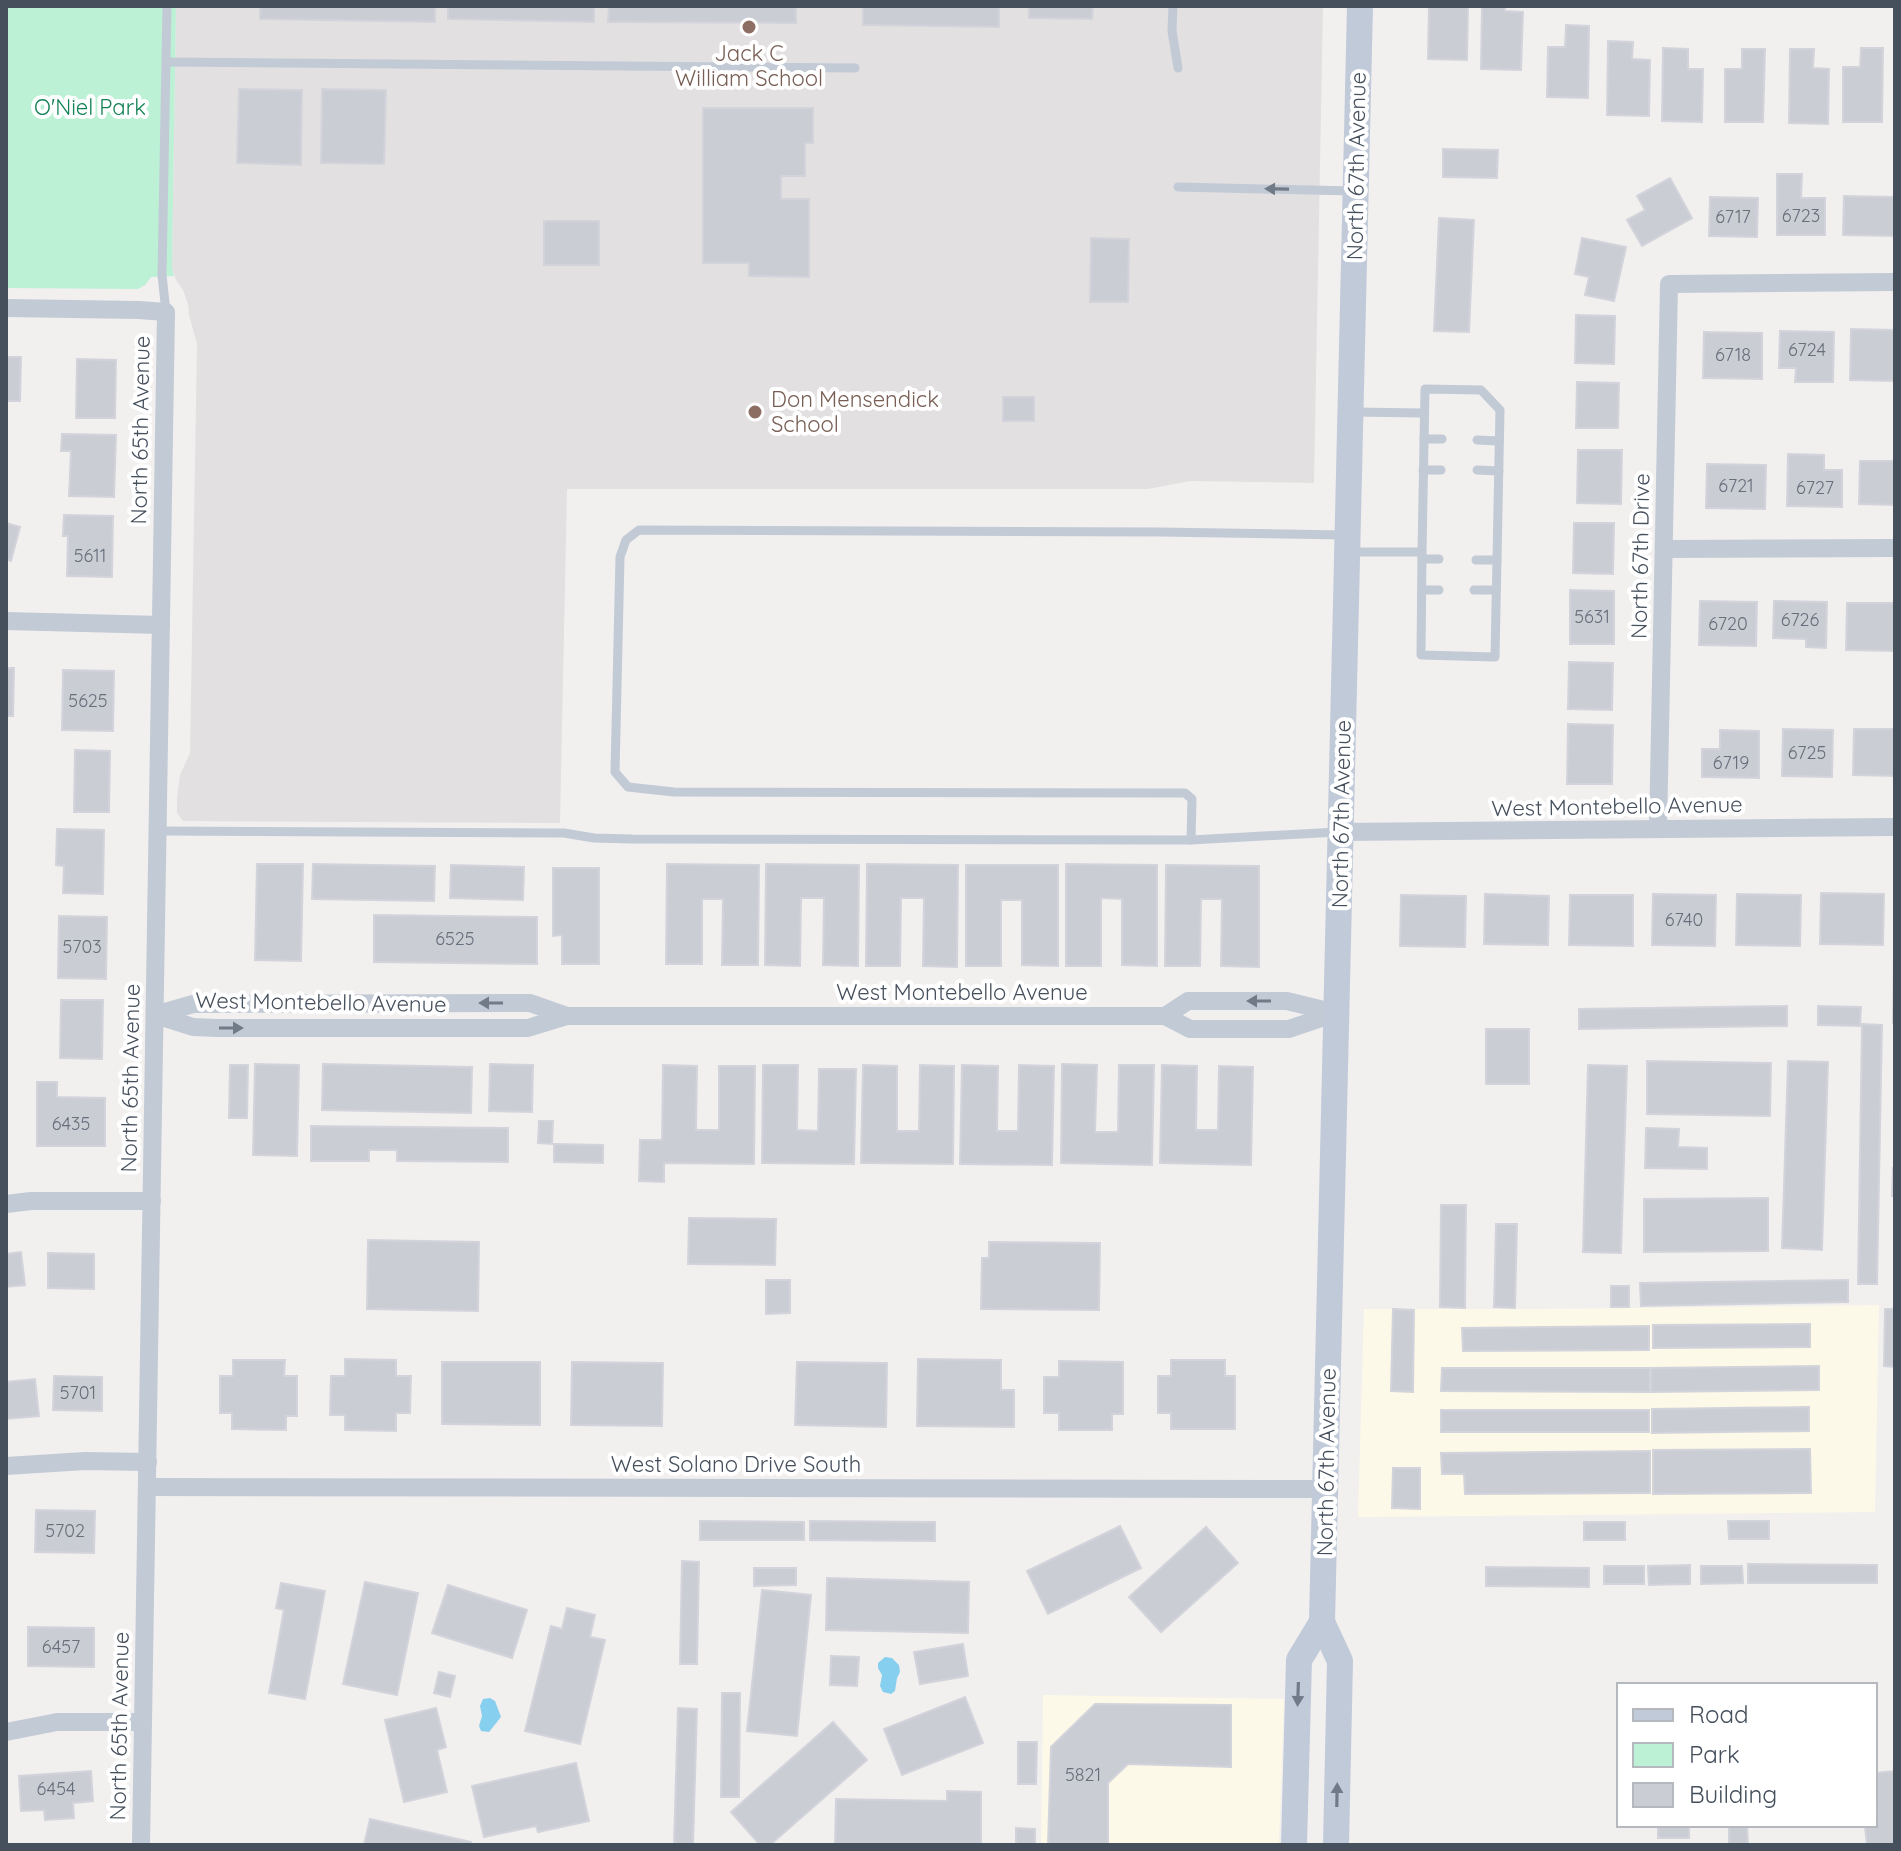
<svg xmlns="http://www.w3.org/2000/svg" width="1901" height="1851" font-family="Quicksand,sans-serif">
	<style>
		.commercial { fill: #fdf9e8 }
		.education { fill: #e3e0e1 }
		.green { fill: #bcf1d6 }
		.water { fill: #87cfef }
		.building { fill: #cbcdd5; stroke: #d3d4db; stroke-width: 2 }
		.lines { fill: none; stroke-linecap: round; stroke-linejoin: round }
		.lane { stroke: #c2cad5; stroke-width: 9 }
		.street { stroke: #c2cad5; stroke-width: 18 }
		.secondary { stroke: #c1cad9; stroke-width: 26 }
		.oneway { fill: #717b87 }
		.oneway2 { fill: #717b88 }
		.education-dot { fill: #8d6e63; stroke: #fff; stroke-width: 3 }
		.labels { text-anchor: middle; stroke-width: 8; stroke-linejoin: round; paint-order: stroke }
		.number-label { font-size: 18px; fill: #676f7b }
		.education-label { font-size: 22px; fill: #785e54; stroke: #fff }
		.park-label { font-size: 22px; fill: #138256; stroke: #fff }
		.street-label { font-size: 22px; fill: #46505d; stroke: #fff }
	</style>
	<rect width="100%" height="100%" fill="#f2efef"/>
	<g class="commercial">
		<polygon points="1879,1305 1875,1512 1358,1517 1364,1309 1541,1309"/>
		<polygon points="1043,1695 1284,1699 1279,1845 1041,1845"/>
	</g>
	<polygon class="education" points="176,6 1323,6 1314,483 1190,481 1148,489 567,489 560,823 183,821 177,813 177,799 180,775 190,753 197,344 189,315 188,304 183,290 176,280 172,269"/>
	<polygon class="green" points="6,6 176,6 172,269 174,276 151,277 145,285 138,289 6,288"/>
	<g class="water">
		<polygon points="885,1657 892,1658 899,1665 900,1672 897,1678 895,1691 891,1694 883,1692 880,1686 882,1675 878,1668 878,1663"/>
		<polygon points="490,1698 495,1701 501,1717 489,1732 481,1731 479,1726 482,1716 480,1706 483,1699"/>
	</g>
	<g class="building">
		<polygon points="260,6 435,6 435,22 260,19"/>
		<polygon points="448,6 594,6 594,22 448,19"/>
		<polygon points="609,6 796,6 796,23 608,22"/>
		<polygon points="863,6 999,6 999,27 863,25"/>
		<polygon points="1029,6 1093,6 1092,19 1029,18"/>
		<polygon points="1429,6 1468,6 1467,60 1428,59"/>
		<polygon points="1482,6 1505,6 1505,11 1523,12 1521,70 1481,69"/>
		<polygon points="1566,25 1589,26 1588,98 1547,97 1548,47 1565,47"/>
		<polygon points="1608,41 1633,42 1632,59 1650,60 1649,116 1607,115"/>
		<polygon points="1663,48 1688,49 1688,69 1703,69 1702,122 1662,121"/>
		<polygon points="1861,48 1883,48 1882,122 1843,122 1843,67 1860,67"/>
		<polygon points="1742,49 1765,49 1763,122 1725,122 1725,69 1742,69"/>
		<polygon points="1790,49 1814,49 1813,68 1829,69 1828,124 1789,123"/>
		<polygon points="239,89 302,90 301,165 237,163"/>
		<polygon points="322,89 386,90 384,164 321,163"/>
		<polygon points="703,108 813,108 813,143 805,143 805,176 781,176 781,199 809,199 809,277 749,276 749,263 703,263"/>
		<polygon points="1443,149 1498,150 1497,178 1443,177"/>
		<polygon points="1777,174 1802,174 1801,198 1825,198 1825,235 1777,235"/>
		<polygon points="1670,178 1692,218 1642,246 1627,220 1645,210 1637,196"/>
		<polygon points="1844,196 1895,197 1895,236 1843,235"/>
		<polygon points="1710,197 1758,198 1757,237 1709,236"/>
		<polygon points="1439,218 1474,220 1469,332 1434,331"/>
		<rect x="544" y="221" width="55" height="44"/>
		<polygon points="1091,238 1129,239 1128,302 1090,302"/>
		<polygon points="1582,238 1626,247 1614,301 1585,295 1589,277 1575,274"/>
		<polygon points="1576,315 1615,316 1614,364 1575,363"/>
		<polygon points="1851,329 1895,330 1895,381 1850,380"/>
		<polygon points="1780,331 1834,332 1833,382 1795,382 1796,368 1779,368"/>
		<polygon points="1704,332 1762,333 1762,379 1703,378"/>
		<polygon points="6,357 21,357 20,401 6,401"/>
		<polygon points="77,359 116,360 115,418 76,418"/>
		<polygon points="1577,382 1619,383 1618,428 1576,428"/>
		<rect x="1003" y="397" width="31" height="24"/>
		<polygon points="62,434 116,435 114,497 69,496 71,451 61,451"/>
		<polygon points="1578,450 1622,450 1621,504 1577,503"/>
		<polygon points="1788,454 1824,455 1824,470 1842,470 1842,507 1787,506"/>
		<polygon points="1860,461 1895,461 1895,505 1859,504"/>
		<polygon points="1707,464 1766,465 1765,509 1706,508"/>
		<polygon points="64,515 113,516 112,577 67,576 68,536 63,536"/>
		<polygon points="6,523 20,527 11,561 6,559"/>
		<polygon points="1574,523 1614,523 1613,574 1573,573"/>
		<polygon points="1570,590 1614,591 1614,644 1570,644"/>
		<polygon points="1700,601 1757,602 1756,646 1699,645"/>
		<polygon points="1774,601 1827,602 1826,648 1806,647 1806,639 1773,638"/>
		<polygon points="1847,603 1895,603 1895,651 1846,650"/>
		<polygon points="1569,662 1613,663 1612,710 1568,709"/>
		<polygon points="6,668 14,668 13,716 6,716"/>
		<polygon points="63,670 114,671 113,731 62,730"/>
		<polygon points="1568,724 1613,725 1612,784 1567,784"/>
		<polygon points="1783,729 1833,730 1832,777 1782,776"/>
		<polygon points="1854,729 1895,729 1895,776 1853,775"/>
		<polygon points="1720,730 1759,731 1759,778 1702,777 1702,749 1720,749"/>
		<polygon points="75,750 110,751 109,812 74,812"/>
		<polygon points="57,829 104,830 103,894 63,893 64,866 56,865"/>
		<polygon points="257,864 303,864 301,961 255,960"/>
		<polygon points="313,864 435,866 434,901 312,899"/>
		<polygon points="667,864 759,865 758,965 722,965 723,899 702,899 702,964 666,964"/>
		<polygon points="766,864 859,865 858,966 823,965 824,898 801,898 800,966 765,965"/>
		<polygon points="867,864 958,865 957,967 923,966 924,898 901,898 900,966 866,966"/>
		<polygon points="1066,864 1157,865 1157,966 1122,965 1122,899 1101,898 1101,966 1066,966"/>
		<polygon points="451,865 524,867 523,900 450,898"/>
		<polygon points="966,865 1058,865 1058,966 1022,965 1022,900 1001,900 1001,966 966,966"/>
		<polygon points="1166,865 1259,866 1259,967 1221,966 1222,899 1201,899 1200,966 1165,966"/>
		<polygon points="553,868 599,868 599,964 562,964 562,935 553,936"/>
		<polygon points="1821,893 1884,894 1883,945 1820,944"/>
		<polygon points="1485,894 1549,896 1548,945 1484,944"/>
		<polygon points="1653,894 1716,895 1715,946 1652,945"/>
		<polygon points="1737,894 1801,895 1800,946 1736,945"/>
		<polygon points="1401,895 1466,896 1465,947 1400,946"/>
		<polygon points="1570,895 1633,895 1633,946 1569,945"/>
		<polygon points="374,915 537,917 537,964 374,962"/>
		<polygon points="59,916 107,917 106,979 58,978"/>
		<polygon points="1894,959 1895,959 1895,1023 1893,1023"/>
		<polygon points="61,1000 103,1000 102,1059 60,1058"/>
		<polygon points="1787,1006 1787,1026 1579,1029 1579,1009"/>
		<polygon points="1818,1006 1861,1007 1860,1026 1818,1025"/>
		<polygon points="1862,1024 1882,1025 1877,1284 1858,1284"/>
		<rect x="1486" y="1029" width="43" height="55"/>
		<polygon points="1647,1061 1771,1063 1770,1116 1647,1114"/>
		<polygon points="1788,1061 1828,1062 1822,1250 1782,1248"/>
		<polygon points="255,1064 299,1065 297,1156 253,1155"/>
		<polygon points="323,1064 472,1067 471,1113 322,1110"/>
		<polygon points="490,1064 533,1065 532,1112 489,1111"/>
		<polygon points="1062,1064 1097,1065 1095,1132 1118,1132 1119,1065 1154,1065 1152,1165 1061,1163"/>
		<polygon points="230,1065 248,1065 247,1118 229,1118"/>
		<polygon points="663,1065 697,1066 696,1130 719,1130 719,1066 755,1066 754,1164 664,1163 664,1182 639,1181 640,1140 662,1140"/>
		<polygon points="763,1065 798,1065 797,1130 818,1131 819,1069 856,1069 854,1164 762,1163"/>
		<polygon points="863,1065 897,1066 897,1131 919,1131 920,1065 954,1066 953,1164 861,1163"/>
		<polygon points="962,1065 998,1066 997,1131 1018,1131 1019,1065 1054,1066 1052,1165 960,1164"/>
		<polygon points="1162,1065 1197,1066 1196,1130 1218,1130 1219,1066 1253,1067 1251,1165 1160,1163"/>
		<polygon points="1588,1065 1627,1066 1621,1253 1583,1252"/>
		<polygon points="37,1082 57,1082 57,1097 105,1098 105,1146 37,1146"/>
		<polygon points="539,1121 553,1121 552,1144 538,1143"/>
		<polygon points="311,1126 508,1128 508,1162 397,1161 397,1150 369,1150 369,1161 311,1161"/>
		<polygon points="1646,1128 1679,1129 1678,1147 1707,1148 1707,1169 1645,1168"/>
		<polygon points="554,1144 603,1145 603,1163 554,1162"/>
		<polygon points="1893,1168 1895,1168 1895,1196 1892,1196"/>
		<polygon points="1768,1198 1768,1251 1644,1252 1644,1199"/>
		<polygon points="1441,1205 1466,1205 1465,1308 1440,1307"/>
		<polygon points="689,1218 776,1219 775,1265 688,1264"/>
		<polygon points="1496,1224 1517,1224 1515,1308 1494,1307"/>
		<polygon points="368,1240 479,1242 478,1311 367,1309"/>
		<polygon points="989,1242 1100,1243 1099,1310 981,1309 982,1258 989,1258"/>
		<polygon points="21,1252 25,1285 6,1287 6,1254"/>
		<polygon points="48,1253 94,1254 94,1289 48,1288"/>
		<polygon points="766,1280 790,1280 790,1313 766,1314"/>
		<polygon points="1848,1280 1848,1302 1641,1306 1640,1283"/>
		<rect x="1611" y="1286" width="18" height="21"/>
		<polygon points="1393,1309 1414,1310 1413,1392 1391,1391"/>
		<polygon points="1885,1309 1895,1309 1895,1367 1884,1366"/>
		<polygon points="1810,1324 1810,1347 1653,1348 1653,1325"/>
		<polygon points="1649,1326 1649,1350 1463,1351 1462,1328"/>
		<polygon points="345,1359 396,1360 396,1376 411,1376 410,1413 396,1413 396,1431 345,1430 345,1415 330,1415 331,1376 345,1376"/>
		<polygon points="918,1359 1001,1360 1001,1390 1014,1390 1014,1427 917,1426"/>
		<polygon points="233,1360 285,1360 284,1376 297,1376 297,1416 286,1416 286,1430 232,1429 232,1413 220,1413 220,1376 233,1376"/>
		<polygon points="1171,1360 1225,1360 1225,1376 1235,1376 1235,1429 1171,1429 1171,1413 1158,1413 1158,1376 1171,1376"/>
		<polygon points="1059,1361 1123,1362 1123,1414 1112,1414 1112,1430 1059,1430 1059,1413 1044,1413 1044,1377 1059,1377"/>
		<polygon points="442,1362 540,1362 540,1425 442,1424"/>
		<polygon points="572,1362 663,1363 662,1426 571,1425"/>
		<polygon points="797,1362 887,1363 886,1427 795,1425"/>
		<polygon points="1819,1366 1819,1390 1651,1392 1651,1368"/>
		<polygon points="1442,1368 1650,1368 1650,1392 1441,1391"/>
		<polygon points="54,1376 102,1377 102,1411 53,1410"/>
		<polygon points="35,1379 39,1416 6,1419 6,1382"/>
		<polygon points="1809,1407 1809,1431 1652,1433 1652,1409"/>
		<rect x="1441" y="1410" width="208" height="22"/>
		<polygon points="1810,1449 1811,1493 1653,1494 1653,1450"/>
		<polygon points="1650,1451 1650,1493 1465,1494 1464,1474 1442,1474 1441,1453"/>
		<polygon points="1393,1468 1420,1468 1420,1509 1392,1508"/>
		<polygon points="36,1510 95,1511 94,1553 35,1552"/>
		<polygon points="700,1521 804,1522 804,1540 700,1540"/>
		<polygon points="810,1521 935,1522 935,1541 810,1540"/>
		<polygon points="1728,1521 1769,1521 1769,1539 1729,1539"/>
		<rect x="1584" y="1522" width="41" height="18"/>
		<polygon points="1120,1526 1141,1568 1048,1614 1027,1571"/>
		<polygon points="1206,1527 1238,1563 1161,1632 1129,1597"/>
		<polygon points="682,1561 699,1562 697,1664 680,1664"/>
		<polygon points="1748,1564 1877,1565 1877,1583 1748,1583"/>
		<polygon points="1690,1565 1690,1584 1649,1585 1648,1566"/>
		<rect x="1604" y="1566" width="40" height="18"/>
		<polygon points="1701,1566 1742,1566 1743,1583 1701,1584"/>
		<polygon points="1486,1567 1589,1568 1589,1587 1486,1586"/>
		<polygon points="754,1568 796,1568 796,1585 754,1586"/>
		<polygon points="827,1578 969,1582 968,1633 826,1630"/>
		<polygon points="365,1582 418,1593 397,1695 343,1684"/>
		<polygon points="281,1583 325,1591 305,1699 269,1693 284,1610 276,1608"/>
		<polygon points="448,1585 527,1610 512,1658 432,1633"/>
		<polygon points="762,1590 811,1595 797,1736 747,1731"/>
		<polygon points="567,1608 595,1615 590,1637 605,1640 580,1744 525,1731 551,1626 562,1629"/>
		<polygon points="28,1627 94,1628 94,1667 28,1666"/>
		<polygon points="963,1644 968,1676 920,1684 914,1652"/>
		<polygon points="831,1656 859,1657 857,1686 830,1685"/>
		<polygon points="439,1672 455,1676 450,1697 434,1693"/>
		<polygon points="722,1693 740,1693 739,1797 721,1797"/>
		<polygon points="965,1697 983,1743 902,1775 884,1729"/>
		<polygon points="1095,1704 1231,1705 1231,1767 1128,1764 1108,1783 1108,1845 1048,1845 1051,1747"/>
		<polygon points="436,1708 446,1747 437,1750 447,1792 404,1802 385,1720"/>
		<polygon points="678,1708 697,1709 693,1845 674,1845"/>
		<polygon points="833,1722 867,1760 770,1845 760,1845 731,1812"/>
		<polygon points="1018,1742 1037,1742 1036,1784 1018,1784"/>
		<polygon points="576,1763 589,1821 538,1832 536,1826 484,1837 472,1786"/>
		<polygon points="91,1771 93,1801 73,1803 74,1818 45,1820 44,1810 21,1811 19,1776"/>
		<polygon points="1895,1771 1895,1845 1867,1845 1865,1827 1861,1827 1861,1825 1875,1825 1875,1813 1878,1813 1877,1804 1875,1804 1875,1773"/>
		<polygon points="947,1791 981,1792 981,1845 835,1845 836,1799 947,1801"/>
		<polygon points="370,1819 471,1842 470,1845 364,1845"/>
		<rect x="1658" y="1825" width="31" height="13"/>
		<polygon points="1729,1825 1747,1825 1748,1845 1729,1845"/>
		<polygon points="1016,1828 1035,1829 1035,1845 1016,1845"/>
	</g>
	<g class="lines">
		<g class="lane">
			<polyline points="1173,6 1172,31 1178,68"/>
			<polyline points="167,62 855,68"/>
			<polyline points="1178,187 1352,191"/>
			<polyline points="166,312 162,275 167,6"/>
			<polyline points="1352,412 1424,413"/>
			<polyline points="1424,439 1442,439"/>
			<polyline points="1477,440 1499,441"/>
			<polyline points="1423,470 1441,470"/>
			<polyline points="1477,470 1499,471"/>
			<polyline points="1350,552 1422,552 1421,655 1495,657 1500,410 1481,390 1425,389 1422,552"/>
			<polyline points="1422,559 1439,559"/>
			<polyline points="1476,560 1497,560"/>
			<polyline points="1422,590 1439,590"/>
			<polyline points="1474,590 1496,590"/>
			<polyline points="158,831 564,833 594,838 632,839 1191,840 1337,832"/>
			<polyline points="1191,840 1192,799 1185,793 674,792 628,787 615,772 620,557 626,540 639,530 1159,532 1344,535"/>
		</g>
		<g class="street">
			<polyline points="6,308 139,310 166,312 141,1845"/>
			<polyline points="1664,549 1895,548"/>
			<polyline points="6,621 161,625"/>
			<polyline points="1658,829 1669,284 1895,282"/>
			<polyline points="1340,832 1895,827"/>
			<polyline points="155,1015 193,1027 217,1028 528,1028 567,1016 1165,1016 1190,1029 1289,1029 1336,1013"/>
			<polyline points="155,1015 193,1004 530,1003 567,1016"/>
			<polyline points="1165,1016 1188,1001 1287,1001 1336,1013"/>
			<polyline points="6,1204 31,1201 152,1201"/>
			<polyline points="6,1466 85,1461 148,1462"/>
			<polyline points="147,1487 1325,1489"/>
			<polyline points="6,1732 57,1722 143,1722"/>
		</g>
		<g class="secondary">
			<polyline points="1294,1845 1299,1660 1322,1622"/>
			<polyline points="1336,1845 1340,1661 1322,1622 1360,6"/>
		</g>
	</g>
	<defs><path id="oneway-solid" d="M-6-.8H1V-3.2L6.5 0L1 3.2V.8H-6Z" transform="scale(2)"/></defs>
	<g class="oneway">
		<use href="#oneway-solid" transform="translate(1277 189) rotate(-179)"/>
		<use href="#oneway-solid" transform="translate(1259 1001) rotate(180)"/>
		<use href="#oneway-solid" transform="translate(491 1003) rotate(180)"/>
		<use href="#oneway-solid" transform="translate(231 1028)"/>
	</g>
	<g class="oneway2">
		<use href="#oneway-solid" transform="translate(1298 1694) rotate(92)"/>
		<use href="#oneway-solid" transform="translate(1337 1795) rotate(-89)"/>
	</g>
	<g class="education-dot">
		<circle cx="749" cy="27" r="8"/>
		<circle cx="755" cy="412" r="8"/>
	</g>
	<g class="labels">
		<g class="number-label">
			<text x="1801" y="222">6723</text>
			<text x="1733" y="223">6717</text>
			<text x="1807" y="356">6724</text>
			<text x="1733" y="361">6718</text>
			<text x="1736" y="492">6721</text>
			<text x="1815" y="494">6727</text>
			<text x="90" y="562">5611</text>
			<text x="1592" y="623">5631</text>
			<text x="1800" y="626">6726</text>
			<text x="1728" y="630">6720</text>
			<text x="88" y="707">5625</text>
			<text x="1807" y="759">6725</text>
			<text x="1731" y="769">6719</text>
			<text x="1684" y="926">6740</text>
			<text x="455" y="945">6525</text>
			<text x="82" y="953">5703</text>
			<text x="71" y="1130">6435</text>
			<text x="78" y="1399">5701</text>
			<text x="65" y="1537">5702</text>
			<text x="61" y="1653">6457</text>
			<text x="1083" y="1781">5821</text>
			<text x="56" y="1795">6454</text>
		</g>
		<g class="education-label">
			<text x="749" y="61">Jack C<tspan x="749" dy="25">William School</tspan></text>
			<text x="771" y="407" text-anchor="start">Don Mensendick<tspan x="771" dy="25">School</tspan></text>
		</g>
		<g class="park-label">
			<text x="90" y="115">O'Niel Park</text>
		</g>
		<g class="street-label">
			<text transform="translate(1356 166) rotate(-89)" y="8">North 67th Avenue</text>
			<text transform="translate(140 430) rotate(-89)" y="8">North 65th Avenue</text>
			<text transform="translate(1640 556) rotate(-89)" y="8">North 67th Drive</text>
			<text transform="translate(1617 806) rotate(-1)" y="8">West Montebello Avenue</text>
			<text transform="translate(1341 814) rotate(-89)" y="8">North 67th Avenue</text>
			<text x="962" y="1000">West Montebello Avenue</text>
			<text transform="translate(321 1002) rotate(1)" y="8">West Montebello Avenue</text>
			<text transform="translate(130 1078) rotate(-89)" y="8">North 65th Avenue</text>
			<text transform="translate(1326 1462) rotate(-89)" y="8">North 67th Avenue</text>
			<text x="736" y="1472">West Solano Drive South</text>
			<text transform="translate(119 1726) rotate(-89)" y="8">North 65th Avenue</text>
		</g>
	</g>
	<rect width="1901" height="1851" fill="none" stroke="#46505d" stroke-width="16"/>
	<rect x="1617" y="1683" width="260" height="144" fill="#ffffff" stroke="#b5b9be" stroke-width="2"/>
	<rect x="1633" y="1709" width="40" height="12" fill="#c1cad9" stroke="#b5b9be" stroke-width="2"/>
	<text x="1689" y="1723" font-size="24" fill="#46505d">Road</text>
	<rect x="1633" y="1743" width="40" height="24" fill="#bcf1d6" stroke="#b5b9be" stroke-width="2"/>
	<text x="1689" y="1763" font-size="24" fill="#46505d">Park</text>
	<rect x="1633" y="1783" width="40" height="24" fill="#cbcdd5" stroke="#b5b9be" stroke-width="2"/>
	<text x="1689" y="1803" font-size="24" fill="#46505d">Building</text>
</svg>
